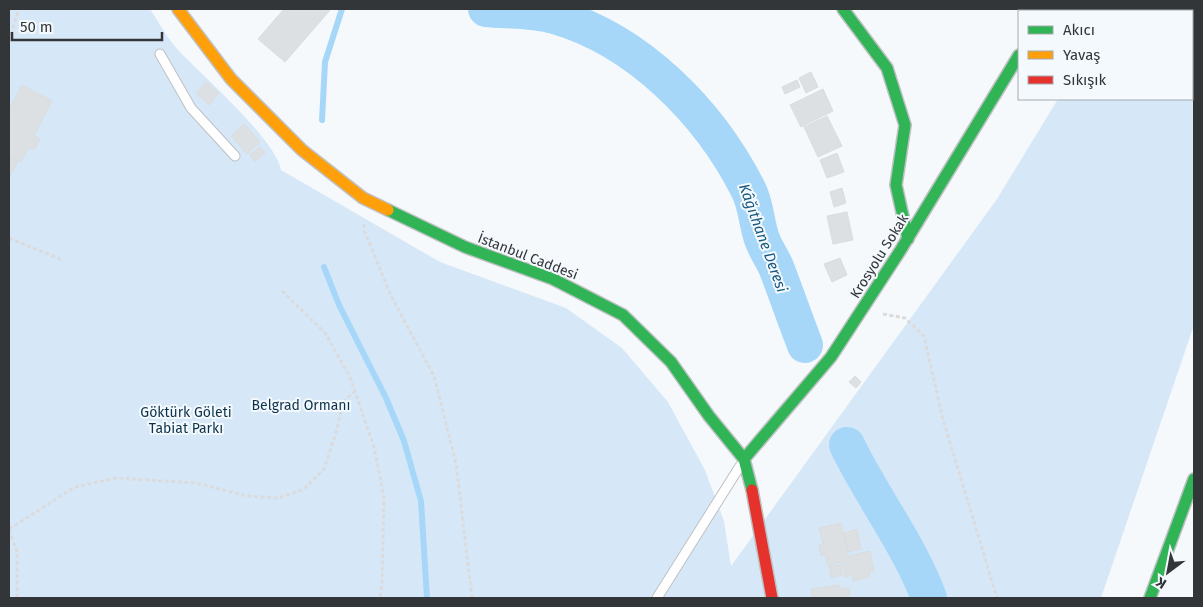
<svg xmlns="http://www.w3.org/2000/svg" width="1203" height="607" font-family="'Fira Sans',sans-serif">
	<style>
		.green { fill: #d6e8f7 }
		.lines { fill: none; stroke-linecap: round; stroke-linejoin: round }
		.stream { stroke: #a7d7f8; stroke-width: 6 }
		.river { stroke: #a7d7f8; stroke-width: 36 }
		.building { fill: #dde0e2; stroke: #dadddf }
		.lane-casing { stroke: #bec1c4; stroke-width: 11 }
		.fast-casing { stroke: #bec1c4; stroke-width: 14 }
		.slow-casing { stroke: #bec1c4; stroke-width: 14 }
		.jam-casing { stroke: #bec1c4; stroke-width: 14 }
		.path { stroke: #dbdbdd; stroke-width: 3; stroke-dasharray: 4 2.5; stroke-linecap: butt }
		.lane { stroke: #fefeff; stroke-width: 9 }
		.fast { stroke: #30b455; stroke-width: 11 }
		.slow { stroke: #ff9f0a; stroke-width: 11 }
		.jam { stroke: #e5322d; stroke-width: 11 }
		.labels { text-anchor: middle; stroke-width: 4; stroke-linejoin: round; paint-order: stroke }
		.street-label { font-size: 14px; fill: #323639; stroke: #f4f9fe }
		.park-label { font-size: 14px; fill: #0d334b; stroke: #f4f9fe }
		.water-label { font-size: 15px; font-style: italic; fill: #185980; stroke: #f4f9fe }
	</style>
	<rect width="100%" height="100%" fill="#f6f9fc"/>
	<path class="green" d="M9,9h141c9,13 17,29 28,41 24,25 98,90 103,120l159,92 126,46 56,40 46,54 37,68 19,51 7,45 266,-367 61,-100h134v-88h-81l1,-2h82v316l-93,273h-1092z"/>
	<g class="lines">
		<g class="stream">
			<polyline points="322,120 325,62 342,9"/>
			<polyline points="324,267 339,305 386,398 404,441 421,501 427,598"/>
		</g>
		<g class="river">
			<path d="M486,9c23,2 46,1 68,7 84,24 155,96 194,173 8,15 8,31 13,47 3,11 10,20 15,31 10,26 19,52 29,78"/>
			<path d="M847,445c25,52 62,99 82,153"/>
		</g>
	</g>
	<g class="building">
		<polygon points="284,9 331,9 285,62 258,39"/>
		<polygon points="811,72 818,87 806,93 799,78"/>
		<polygon points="797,80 800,87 785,94 782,87"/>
		<polygon points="206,82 219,93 209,105 196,93"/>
		<polygon points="22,85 52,101 34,136 40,139 34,150 29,147 21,162 9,156 9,110"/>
		<polygon points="823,89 833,111 801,127 790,105"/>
		<polygon points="827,116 842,146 818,157 804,127"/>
		<polygon points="244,124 260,142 247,154 231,136"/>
		<polygon points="260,147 265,153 255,162 250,155"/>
		<polygon points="837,153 844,172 827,178 820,160"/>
		<polygon points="9,156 18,161 9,178"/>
		<polygon points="842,188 846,203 834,207 830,192"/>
		<polygon points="847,212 853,240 833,244 827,216"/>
		<polygon points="840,258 847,275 832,282 824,264"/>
		<polygon points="855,376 861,382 856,388 849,382"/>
		<polygon points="841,523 848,556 870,551 874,571 869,572 870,577 853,581 852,575 845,577 841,562 828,566 825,555 821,556 819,545 823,544 819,528"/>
		<polygon points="857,529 861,549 848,552 844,533"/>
		<polygon points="840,565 842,575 831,578 829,567"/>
		<polygon points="839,585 840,589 849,588 850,595 837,598 812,598 811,589"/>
	</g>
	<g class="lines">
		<defs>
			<g id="lane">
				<polyline points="160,54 191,108 235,156"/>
				<polyline points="657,598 740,466"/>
			</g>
			<g id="fast">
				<polyline points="843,9 887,68 905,125 896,185 908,239"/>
				<polyline points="388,210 465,247 553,279 623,315 671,362 709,416 744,459 752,490"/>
				<polyline points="744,459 831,357 900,251 1019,55"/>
				<polyline points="1150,598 1194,479"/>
			</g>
			<g id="slow">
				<polyline points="178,9 231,79 302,150 363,198 388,210"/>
				<polyline points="1046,11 1048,9"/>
			</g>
			<polyline id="jam" points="752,490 772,598"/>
		</defs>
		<use href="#lane" class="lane-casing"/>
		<use href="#fast" class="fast-casing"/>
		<use href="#slow" class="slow-casing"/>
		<use href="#jam" class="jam-casing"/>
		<g class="path">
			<polyline points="9,41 19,9"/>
			<polyline points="364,224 364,230 391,296 434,376 456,463 472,598"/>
			<polyline points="9,238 62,260"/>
			<polyline points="282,291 325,333 350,377 374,447 384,498 382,585 380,598"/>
			<polyline points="883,314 905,318 924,336 942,416 997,598"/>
			<polyline points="9,529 75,487 116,478 196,483 247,496 279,498 304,489 324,469 336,433 343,402 355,391"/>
			<polyline points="9,530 17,552 17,598"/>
		</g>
		<use href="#lane" class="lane"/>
		<use href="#fast" class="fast"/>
		<use href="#slow" class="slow"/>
		<use href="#jam" class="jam"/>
	</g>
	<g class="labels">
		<g class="street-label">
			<text transform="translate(528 256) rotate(21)" y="5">İstanbul Caddesi</text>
			<text transform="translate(879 256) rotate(-58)" y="5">Krosyolu Sokak</text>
		</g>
		<g class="park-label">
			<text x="301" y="410">Belgrad Ormanı</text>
			<text x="186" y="417">Göktürk Göleti<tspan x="186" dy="16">Tabiat Parkı</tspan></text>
		</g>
		<g class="water-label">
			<text transform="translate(763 238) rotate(70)" y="5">Kâğıthane Deresi</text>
		</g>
	</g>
	<rect width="1203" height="607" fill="none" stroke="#323639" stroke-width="20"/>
	<rect x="1018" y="10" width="175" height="90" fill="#f4f9fe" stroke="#a6abaf"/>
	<rect x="1028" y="26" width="25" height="8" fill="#30b455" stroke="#a6abaf"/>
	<text x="1063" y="35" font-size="15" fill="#323639">Akıcı</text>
	<rect x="1028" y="51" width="25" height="8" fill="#ff9f0a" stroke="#a6abaf"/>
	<text x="1063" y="60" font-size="15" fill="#323639">Yavaş</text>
	<rect x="1028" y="76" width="25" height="8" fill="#e5322d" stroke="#a6abaf"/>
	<text x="1063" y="85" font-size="15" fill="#323639">Sıkışık</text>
	<g transform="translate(1168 572) rotate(212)" stroke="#f4f9fe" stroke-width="4" paint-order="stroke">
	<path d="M0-4L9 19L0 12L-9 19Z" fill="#323639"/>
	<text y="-8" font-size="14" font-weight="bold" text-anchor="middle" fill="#323639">K</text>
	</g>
	<path d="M12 32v8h150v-8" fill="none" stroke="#323639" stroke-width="2.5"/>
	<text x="20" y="32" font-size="15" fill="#323639" stroke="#f4f9fe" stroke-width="4" paint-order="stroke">50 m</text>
</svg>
